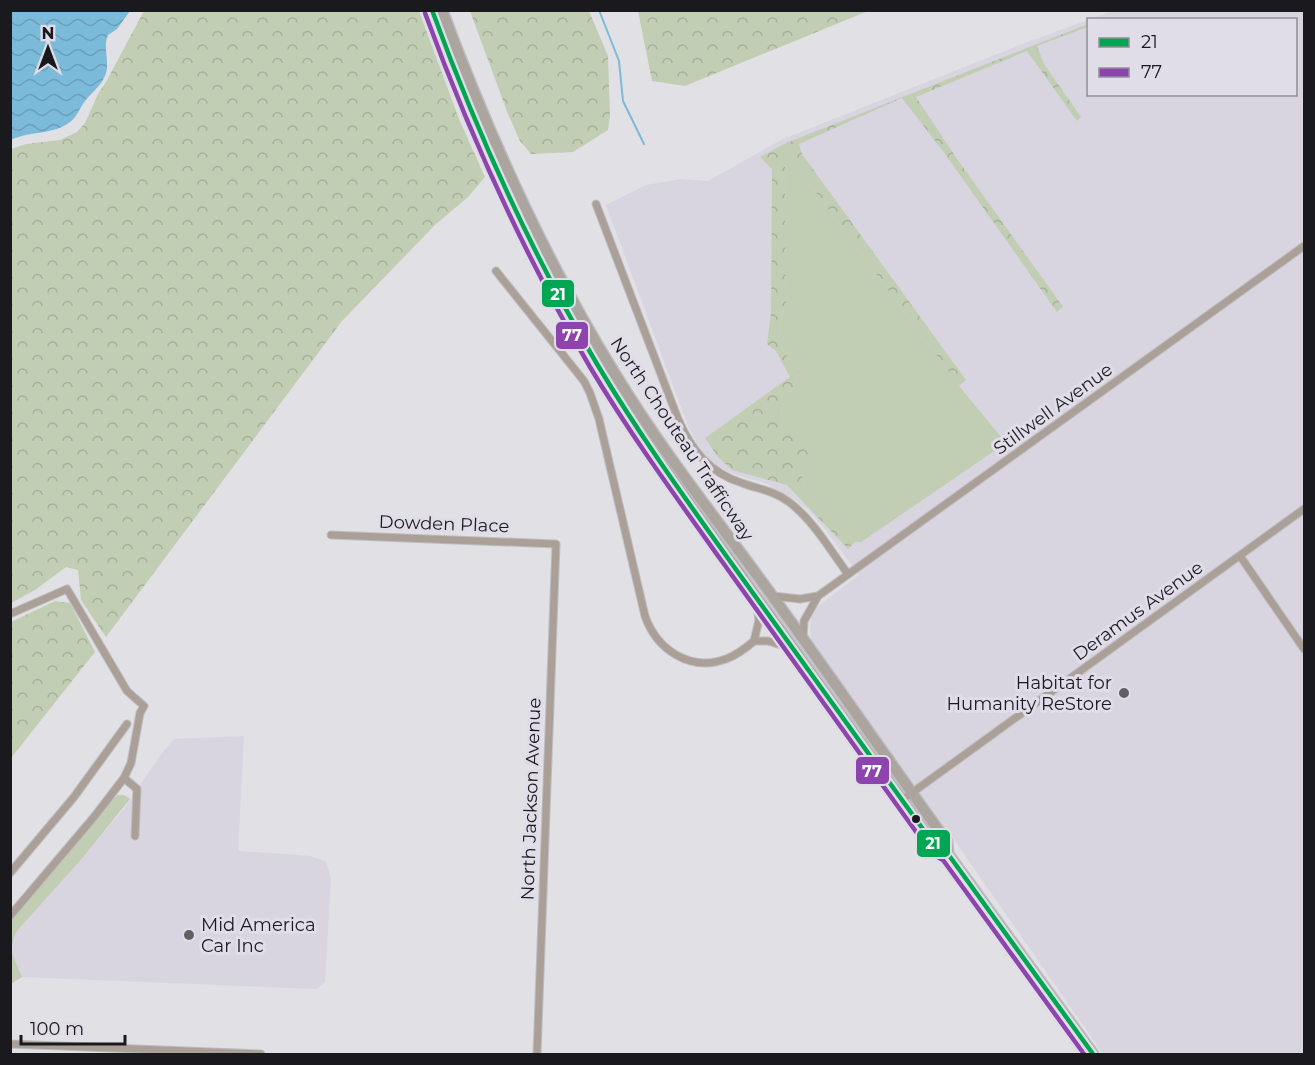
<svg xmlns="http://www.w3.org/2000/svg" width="1315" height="1065" font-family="Montserrat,sans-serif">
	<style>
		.built { fill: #d8d4e0 }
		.green { fill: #c1ceb3 }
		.forest { fill: url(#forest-crowns) }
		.water { fill: url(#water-waves) }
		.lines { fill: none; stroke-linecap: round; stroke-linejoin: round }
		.stream { stroke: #7cbad9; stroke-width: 2 }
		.street-casing { stroke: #bebdc0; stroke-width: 9 }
		.primary-casing { stroke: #bebdc0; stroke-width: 13 }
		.street { stroke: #aba098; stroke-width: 7 }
		.primary { stroke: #aca49e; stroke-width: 10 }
		.bus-1-casing { stroke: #e0dde8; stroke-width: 9 }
		.bus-2-casing { stroke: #e0dde8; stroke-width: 9 }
		.bus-1 { stroke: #00a651; stroke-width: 4.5 }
		.bus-2 { stroke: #8e44ad; stroke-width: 4.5 }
		.poi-dot { fill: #605f63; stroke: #e0dde8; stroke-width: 2 }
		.bus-dot { fill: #1a191d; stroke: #e0dde8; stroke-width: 2 }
		.labels { text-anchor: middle; stroke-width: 6; stroke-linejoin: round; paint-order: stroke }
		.street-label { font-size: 18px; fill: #1a191d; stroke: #e0dde8 }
		.poi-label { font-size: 18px; fill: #1a191d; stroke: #e0dde8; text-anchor: end }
		.line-badge { stroke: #e0dde8; stroke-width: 2 }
		.badge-label { font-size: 16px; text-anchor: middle; font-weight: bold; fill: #fff }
	</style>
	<defs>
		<pattern id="forest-crowns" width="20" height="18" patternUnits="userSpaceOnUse" patternTransform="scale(1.5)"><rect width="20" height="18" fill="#c1ceb3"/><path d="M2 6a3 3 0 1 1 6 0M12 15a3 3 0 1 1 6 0" fill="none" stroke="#a5b09a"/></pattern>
		<pattern id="water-waves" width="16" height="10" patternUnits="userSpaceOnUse" patternTransform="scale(1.5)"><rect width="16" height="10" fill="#7cbad9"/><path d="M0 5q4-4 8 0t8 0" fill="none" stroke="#6b9fba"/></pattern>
	</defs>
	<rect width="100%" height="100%" fill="#e1e0e5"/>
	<g class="built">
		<polygon points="1115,10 1304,11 1304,1054 1103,1054 957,844 813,642 810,632 811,618 816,608 859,575 825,529 807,509 792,498 767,484 730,473 713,463 700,450 688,426 606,205 646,185 681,179 708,181 783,139 1025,43 1088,20 1088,94 1296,94 1296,20 1090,19"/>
		<polygon points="244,736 238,851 311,856 326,862 331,879 325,982 316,989 22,977 11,951 16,932 124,809 159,757 174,739"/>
	</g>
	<g class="green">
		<polygon points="791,159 959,386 1006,443 861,542 855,542 804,485 802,473 814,455 787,429 781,411 786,397 795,385 798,371 782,349 778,330 786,303 785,162"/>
		<polygon points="118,795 124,795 130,799 84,856 16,932 11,948 11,921 112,800"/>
		<polygon points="11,951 22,977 11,984 10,984"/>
	</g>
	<g class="forest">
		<polygon points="144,11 419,11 459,119 485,177 468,197 435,225 342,321 106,637 81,600 78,570 66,567 35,590 11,603 11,149 26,144 60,140 77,132 85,123 98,94 106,82"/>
		<polygon points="470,11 589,11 608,56 610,116 608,130 573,152 531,154 520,141 508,114"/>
		<polygon points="638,11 638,10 868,11 685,86 652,81"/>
		<polygon points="1088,24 1088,27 1037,46 1044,64 1081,117 1077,121 1027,51 916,97 955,156 1063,307 1057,312 945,154 902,98 799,144 802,154 966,380 959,386 791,159 785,162 786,303 778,330 782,349 798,371 795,385 786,397 781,411 787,429 814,442 814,455 802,473 804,485 855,542 848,549 787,485 732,470 718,457 705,438 790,377 776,351 767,344 771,314 772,169 760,157 786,143"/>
		<polygon points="55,601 70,603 95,652 11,758 11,622"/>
	</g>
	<path class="water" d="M11,10l119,1 -13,18 -9,6c-6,13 3,28 -3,41 -4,10 -14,17 -20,25 -4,5 -6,11 -10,16 -15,19 -45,13 -64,23z"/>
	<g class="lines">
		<polyline class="stream" points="599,10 619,61 623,101 644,144"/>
		<defs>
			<g id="street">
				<path d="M596,204l82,215c13,30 31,54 64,64 16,6 33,8 47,19 24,18 41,48 59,72"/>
				<path d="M496,271l88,110 6,12 9,26 46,197c12,34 45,56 81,43 11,-4 20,-11 28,-18l5,-21 -3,-19"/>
				<polyline points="331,535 556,544 537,1054"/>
				<polyline points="1240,556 1304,649"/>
				<polyline points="773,596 800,599 818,596"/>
				<polyline points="10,614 67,589 127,691 144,706 140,713 131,763 124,778 94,817 10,916"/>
				<polyline points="803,638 804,621 818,596 1304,246"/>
				<polyline points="754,641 768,641 791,648"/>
				<polyline points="124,778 137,789 135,836"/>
				<polyline points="902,800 1304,509"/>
				<polyline points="10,873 74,797 127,724"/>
				<polyline points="10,1044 261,1054"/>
			</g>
			<g id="primary">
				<path d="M432,10c44,124 98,241 165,354 39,66 85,129 130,192 70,99 141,196 211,294l10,4 145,200"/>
				<path d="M442,10c47,126 102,249 173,364 45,74 99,142 150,212 62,85 121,171 182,256l1,12"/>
			</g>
		</defs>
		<use href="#street" class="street-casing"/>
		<use href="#primary" class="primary-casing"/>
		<use href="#street" class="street"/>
		<use href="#primary" class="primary"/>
		<defs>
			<path id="bus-1" d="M432,10c45,123 99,242 165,354 40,67 85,130 130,193 70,98 141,195 211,293l10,4 145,200"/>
			<path id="bus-2" d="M425,13c45,123 99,241 165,354 40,67 86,130 131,193 70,98 141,196 211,294l11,6 141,194"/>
		</defs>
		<use href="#bus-1" class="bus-1-casing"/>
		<use href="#bus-2" class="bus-2-casing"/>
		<use href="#bus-1" class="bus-1"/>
		<use href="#bus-2" class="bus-2"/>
	</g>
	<g class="poi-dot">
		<circle cx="1124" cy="693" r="6"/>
		<circle cx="189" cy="935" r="6"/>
	</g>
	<circle class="bus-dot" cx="916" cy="819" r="5"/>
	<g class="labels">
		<g class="street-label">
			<text transform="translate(1053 409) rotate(-36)" y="6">Stillwell Avenue</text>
			<text transform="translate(682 439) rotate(56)" y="6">North Chouteau Trafficway</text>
			<text transform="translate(444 524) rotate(2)" y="6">Dowden Place</text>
			<text transform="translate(1138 611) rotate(-36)" y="6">Deramus Avenue</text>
			<text transform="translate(531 799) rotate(-88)" y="6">North Jackson Avenue</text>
		</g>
		<g class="poi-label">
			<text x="1112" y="689">Habitat for<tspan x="1112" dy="21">Humanity ReStore</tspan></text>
			<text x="201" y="931" text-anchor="start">Mid America<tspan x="201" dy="21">Car Inc</tspan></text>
		</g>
	</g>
	<g class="line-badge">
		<rect x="541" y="279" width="34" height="29" rx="6" fill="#00a651"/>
		<rect x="555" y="321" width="34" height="29" rx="6" fill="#8e44ad"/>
		<rect x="855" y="756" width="35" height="29" rx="6" fill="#8e44ad"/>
		<rect x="916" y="829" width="35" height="29" rx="6" fill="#00a651"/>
	</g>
	<g class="badge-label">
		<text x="558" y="300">21</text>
		<text x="572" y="341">77</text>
		<text x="872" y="777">77</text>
		<text x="933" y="849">21</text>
	</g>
	<rect width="1315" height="1065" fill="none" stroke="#1a191d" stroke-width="24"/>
	<rect x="1087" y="18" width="210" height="78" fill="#e0dde8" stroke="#918f97" stroke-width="1.5"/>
	<rect x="1099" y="38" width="30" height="9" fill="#00a651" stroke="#918f97" stroke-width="1.5"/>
	<text x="1141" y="48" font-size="18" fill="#1a191d">21</text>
	<rect x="1099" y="68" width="30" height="9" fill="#8e44ad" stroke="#918f97" stroke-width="1.5"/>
	<text x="1141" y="78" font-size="18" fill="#1a191d">77</text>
	<g transform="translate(48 48)" stroke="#e0dde8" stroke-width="4.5" paint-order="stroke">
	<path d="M0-4.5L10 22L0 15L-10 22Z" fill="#1a191d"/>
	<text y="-9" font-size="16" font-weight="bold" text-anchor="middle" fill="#1a191d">N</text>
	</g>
	<path d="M21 1035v9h104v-9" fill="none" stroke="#1a191d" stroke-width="3"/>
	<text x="30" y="1035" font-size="18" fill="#1a191d" stroke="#e0dde8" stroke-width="4.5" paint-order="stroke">100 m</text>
</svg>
